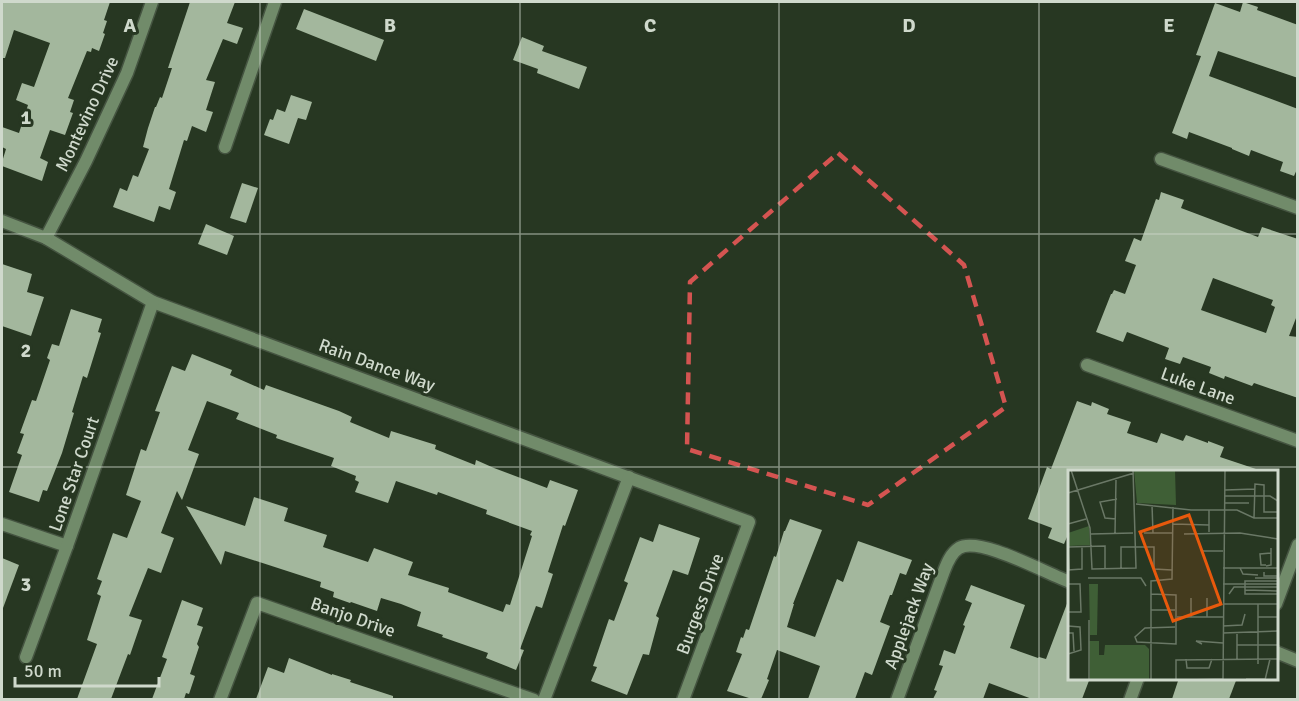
<svg xmlns="http://www.w3.org/2000/svg" width="1299" height="701" font-family="Signika,sans-serif">
	<style>
		.building { fill: #a3b79d; fill-rule: evenodd }
		.lines { fill: none; stroke-linecap: round; stroke-linejoin: round }
		.minor-casing { stroke: #455441; stroke-width: 15 }
		.minor { stroke: #718b6a; stroke-width: 12 }
		.marked { fill: none; stroke: #d45451; stroke-width: 4.5; stroke-dasharray: 12 8; stroke-linejoin: round }
		.grid { fill: none; stroke: #cfd9cc; stroke-width: 1.5; stroke-opacity: 0.55 }
		.labels { text-anchor: middle; stroke-width: 6; stroke-linejoin: round; paint-order: stroke }
		.street-label { font-size: 18px; fill: #cfd9cc; stroke: #273722 }
		.inset-road { fill: none; stroke: #6a7866; stroke-width: 1.5 }
		.view { fill: #e8590c; fill-opacity: 0.15; stroke: #e8590c; stroke-width: 3 }
		.inset-edge { fill: none; stroke: #cfd9cc; stroke-width: 3 }
		.grid-label { font-size: 20px; text-anchor: middle; font-weight: bold; fill: #cfd9cc; stroke: #273722; stroke-width: 6; stroke-linejoin: round; paint-order: stroke }
	</style>
	<rect width="100%" height="100%" fill="#273722"/>
	<g class="building">
		<polygon points="2,2 110,2 104,20 107,21 103,33 105,34 99,51 92,48 91,52 87,51 68,98 74,100 70,112 73,113 65,135 50,130 40,158 48,162 42,181 2,166 2,162 6,149 2,147 2,127 19,133 28,105 16,100 22,83 34,87 50,43 14,30 5,58 2,58"/>
		<polygon points="190,2 235,2 227,23 243,28 237,44 223,39 206,80 215,82 206,110 213,112 206,132 192,126 187,141 184,140 169,189 176,192 170,210 159,206 154,222 113,207 120,188 127,191 133,175 138,177 149,149 143,147 148,128 155,107 156,107 160,97 162,98 172,68 168,68"/>
		<polygon points="1243,2 1258,7 1257,10 1298,25 1298,78 1218,51 1209,76 1298,109 1298,167 1294,176 1280,171 1283,162 1251,150 1249,156 1232,149 1232,148 1189,132 1187,139 1172,133 1201,56 1196,55 1215,3 1240,12"/>
		<polygon points="304,9 384,40 376,61 296,29"/>
		<polygon points="522,37 544,46 542,51 587,67 579,89 537,73 538,69 513,60"/>
		<polygon points="291,95 312,102 306,120 298,118 289,144 264,135 270,119 273,120 277,109 285,112"/>
		<polygon points="242,183 258,188 246,223 230,218"/>
		<path d="M1161,192l23,8 -3,8 77,29 4,-10 36,12v74l-9,23 9,1v61l-44,-15 -2,3 -27,-10 -1,3 -15,-6 2,-6 -28,-10 -3,7 -15,-5 4,-11 -42,-16 -4,10 -27,-10 15,-38h1l2,-4 11,4 11,-29 -11,-4 9,-23 7,3 15,-42 3,1zM1213,278l60,22 -2,5 4,2 -9,26 -65,-23z"/>
		<polygon points="206,224 234,236 227,255 198,244"/>
		<polygon points="2,264 32,274 27,292 44,297 31,336 2,326"/>
		<polygon points="71,309 102,319 98,332 101,333 87,378 83,376 72,412 74,413 62,453 47,491 43,490 39,502 9,492 22,455 17,453 24,434 20,433 32,400 36,401 50,360 47,358 52,344 59,346"/>
		<polygon points="192,354 232,370 230,375 264,390 266,385 339,411 352,417 350,422 389,438 391,431 436,445 435,449 475,465 476,460 494,468 547,488 550,480 578,490 565,526 563,525 548,572 553,574 542,608 536,606 520,649 524,650 516,670 486,658 488,653 442,637 443,635 417,626 421,612 401,604 381,598 377,611 351,602 350,603 333,597 334,592 320,587 321,582 225,551 221,565 186,506 245,526 254,497 288,508 284,521 327,535 323,547 368,562 374,548 413,562 408,575 449,588 448,592 503,612 506,604 510,605 532,536 530,535 532,531 486,514 487,510 438,492 437,495 396,481 388,503 355,492 359,482 355,480 356,476 331,466 334,458 276,438 277,435 236,419 239,413 207,401 188,450 199,454 182,500 177,491 161,533 174,538 161,573 148,568 129,616 142,620 130,655 128,654 111,699 77,699 97,644 87,640 101,596 97,594 102,581 97,579 113,533 127,538 141,501 126,495 141,449 146,451 160,412 155,411 172,366 185,371"/>
		<polygon points="1077,401 1091,406 1092,402 1109,409 1107,414 1131,422 1127,433 1157,443 1161,433 1183,441 1186,435 1208,443 1208,441 1224,447 1220,457 1256,469 1256,471 1070,471 1070,530 1064,544 1048,538 1052,528 1028,519 1047,467 1051,469"/>
		<polygon points="790,519 822,530 793,604 794,604 787,627 815,637 837,579 843,582 858,541 912,560 906,575 900,573 892,595 890,595 880,622 890,626 872,675 865,672 855,699 808,699 820,666 777,650 767,679 769,680 761,699 752,699 727,691 742,654 736,652 741,637 743,638 746,629 749,630 774,556 776,557 784,531 785,531"/>
		<polygon points="659,524 700,538 688,575 673,570 656,616 659,618 649,655 643,654 627,695 591,681 597,667 593,666 609,619 614,621 628,583 624,581 640,537 653,542"/>
		<polygon points="2,558 19,565 3,608 2,608"/>
		<polygon points="971,585 1025,605 1010,648 1038,658 1039,657 1046,659 1068,601 1070,601 1070,678 1090,678 1082,699 1032,699 989,683 983,699 933,699 937,691 934,690 943,666 939,665 944,650 955,654 965,626 963,625 972,603 965,600"/>
		<polygon points="182,600 203,608 197,625 203,627 197,644 199,647 190,674 195,676 189,694 186,693 184,699 152,699 167,659 162,657"/>
		<polygon points="289,658 332,675 332,674 351,680 350,682 393,696 393,699 256,699 268,667 284,673"/>
		<polygon points="1179,678 1237,678 1229,699 1172,699"/>
	</g>
	<g class="lines">
		<defs>
			<g id="minor">
				<polyline points="225,147 275,2"/>
				<polyline points="1161,159 1298,208"/>
				<polyline points="2,221 46,238 153,302 749,522 683,700"/>
				<polyline points="46,238 86,161 127,73 152,2"/>
				<polyline points="1087,365 1298,441"/>
				<polyline points="2,524 67,546"/>
				<polyline points="1276,604 1298,545"/>
				<polyline points="1276,652 1298,661"/>
				<polyline points="26,657 67,546 153,302"/>
				<polyline points="220,700 257,603 534,700"/>
				<polyline points="544,700 629,477"/>
				<path d="M897,700l47,-129c3,-8 7,-18 15,-23 21,-12 88,26 111,34"/>
				<polyline points="1130,700 1138,678"/>
			</g>
		</defs>
		<use href="#minor" class="minor-casing"/>
		<use href="#minor" class="minor"/>
	</g>
	<path class="marked" d="M838,153l126,112 42,142 -138,98 -181,-56 3,-167z"/>
	<path class="grid" d="M260,2v698M520,2v698M779,2v698M1039,2v698M2,234h1296M2,467h1296"/>
	<g class="labels">
		<g class="street-label">
			<text transform="translate(87 114) rotate(-65)" y="6">Montevino Drive</text>
			<text transform="translate(377 365) rotate(20)" y="6">Rain Dance Way</text>
			<text transform="translate(1198 386) rotate(20)" y="6">Luke Lane</text>
			<text transform="translate(74 474) rotate(-71)" y="6">Lone Star Court</text>
			<text transform="translate(700 604) rotate(-70)" y="6">Burgess Drive</text>
			<text transform="translate(909 616) rotate(-70)" y="6">Applejack Way</text>
			<text transform="translate(353 617) rotate(19)" y="6">Banjo Drive</text>
		</g>
	</g>
	<g transform="translate(1068 470)">
		<rect width="210" height="210" fill="#273722"/>
		<path d="M66,0h41l1,35 -39,-2zM21,56l1,19 -22,1v-13zM21,114h9l-1,51h-7zM21,171h10v14h5l1,-10h40l4,4v31h-59z" fill="#3f5f36"/>
		<path class="inset-road" d="M3,0l19,58 2,41 44,-1 -3,-98M157,20l30,-1M0,23l66,-20M157,26h45l8,5M157,33h24M68,34l55,6h46l17,8h24M84,35l1,28M141,40v22M186,48l1,-34 9,1v27h14M48,49l-11,-1 -5,-16 17,-3M0,54l18,-5M105,54l36,1M47,63l1,-53M76,63h28M23,64l42,-1M116,64l56,-1 38,6M0,77l37,-1v22M0,77l1,23M135,81h20M198,95h-5l-1,-11 11,-1M198,96l5,-1v-17M53,98v-21h33v22l18,1M155,98h55M172,98l3,6 15,1M0,100l14,-1v-22M196,102v4h14M20,108h53l5,8M187,108h23M0,114h12l1,28h-13M155,114h22v10h33M177,114v-3h33M177,114h33M177,120l33,1M83,124l25,1v49l-39,-2 -2,-5 10,-9 30,-1M161,124l5,-7h44M123,128v19M139,128v19M155,134h55M190,134v60M83,140h24M109,147h46M190,147h20M21,150v60M0,156l12,1 1,23 -13,4M155,156l19,-1 3,-11M0,163h5l1,18M155,163l55,-2M134,174l-6,-3 27,2M169,175h41M118,189l1,9h22l3,-9M169,189v-25M178,209h19M83,210v-99l21,-2 1,-72M108,210v-20l102,-1M119,210l36,-1M155,210l2,-210M197,210l5,-21"/>
		<path class="view" d="M121,45l32,89 -48,17 -33,-89z"/>
		<rect width="210" height="210" class="inset-edge"/>
	</g>
	<g class="grid-label">
		<text x="130" y="32">A</text>
		<text x="390" y="32">B</text>
		<text x="650" y="32">C</text>
		<text x="909" y="32">D</text>
		<text x="1169" y="32">E</text>
		<text x="26" y="124">1</text>
		<text x="26" y="357">2</text>
		<text x="26" y="591">3</text>
	</g>
	<rect width="1299" height="701" fill="none" stroke="#cfd9cc" stroke-width="6"/>
	<path d="M15 677v9h144v-9" fill="none" stroke="#cfd9cc" stroke-width="3"/>
	<text x="24" y="677" font-size="18" fill="#cfd9cc" stroke="#273722" stroke-width="4.5" paint-order="stroke">50 m</text>
</svg>
